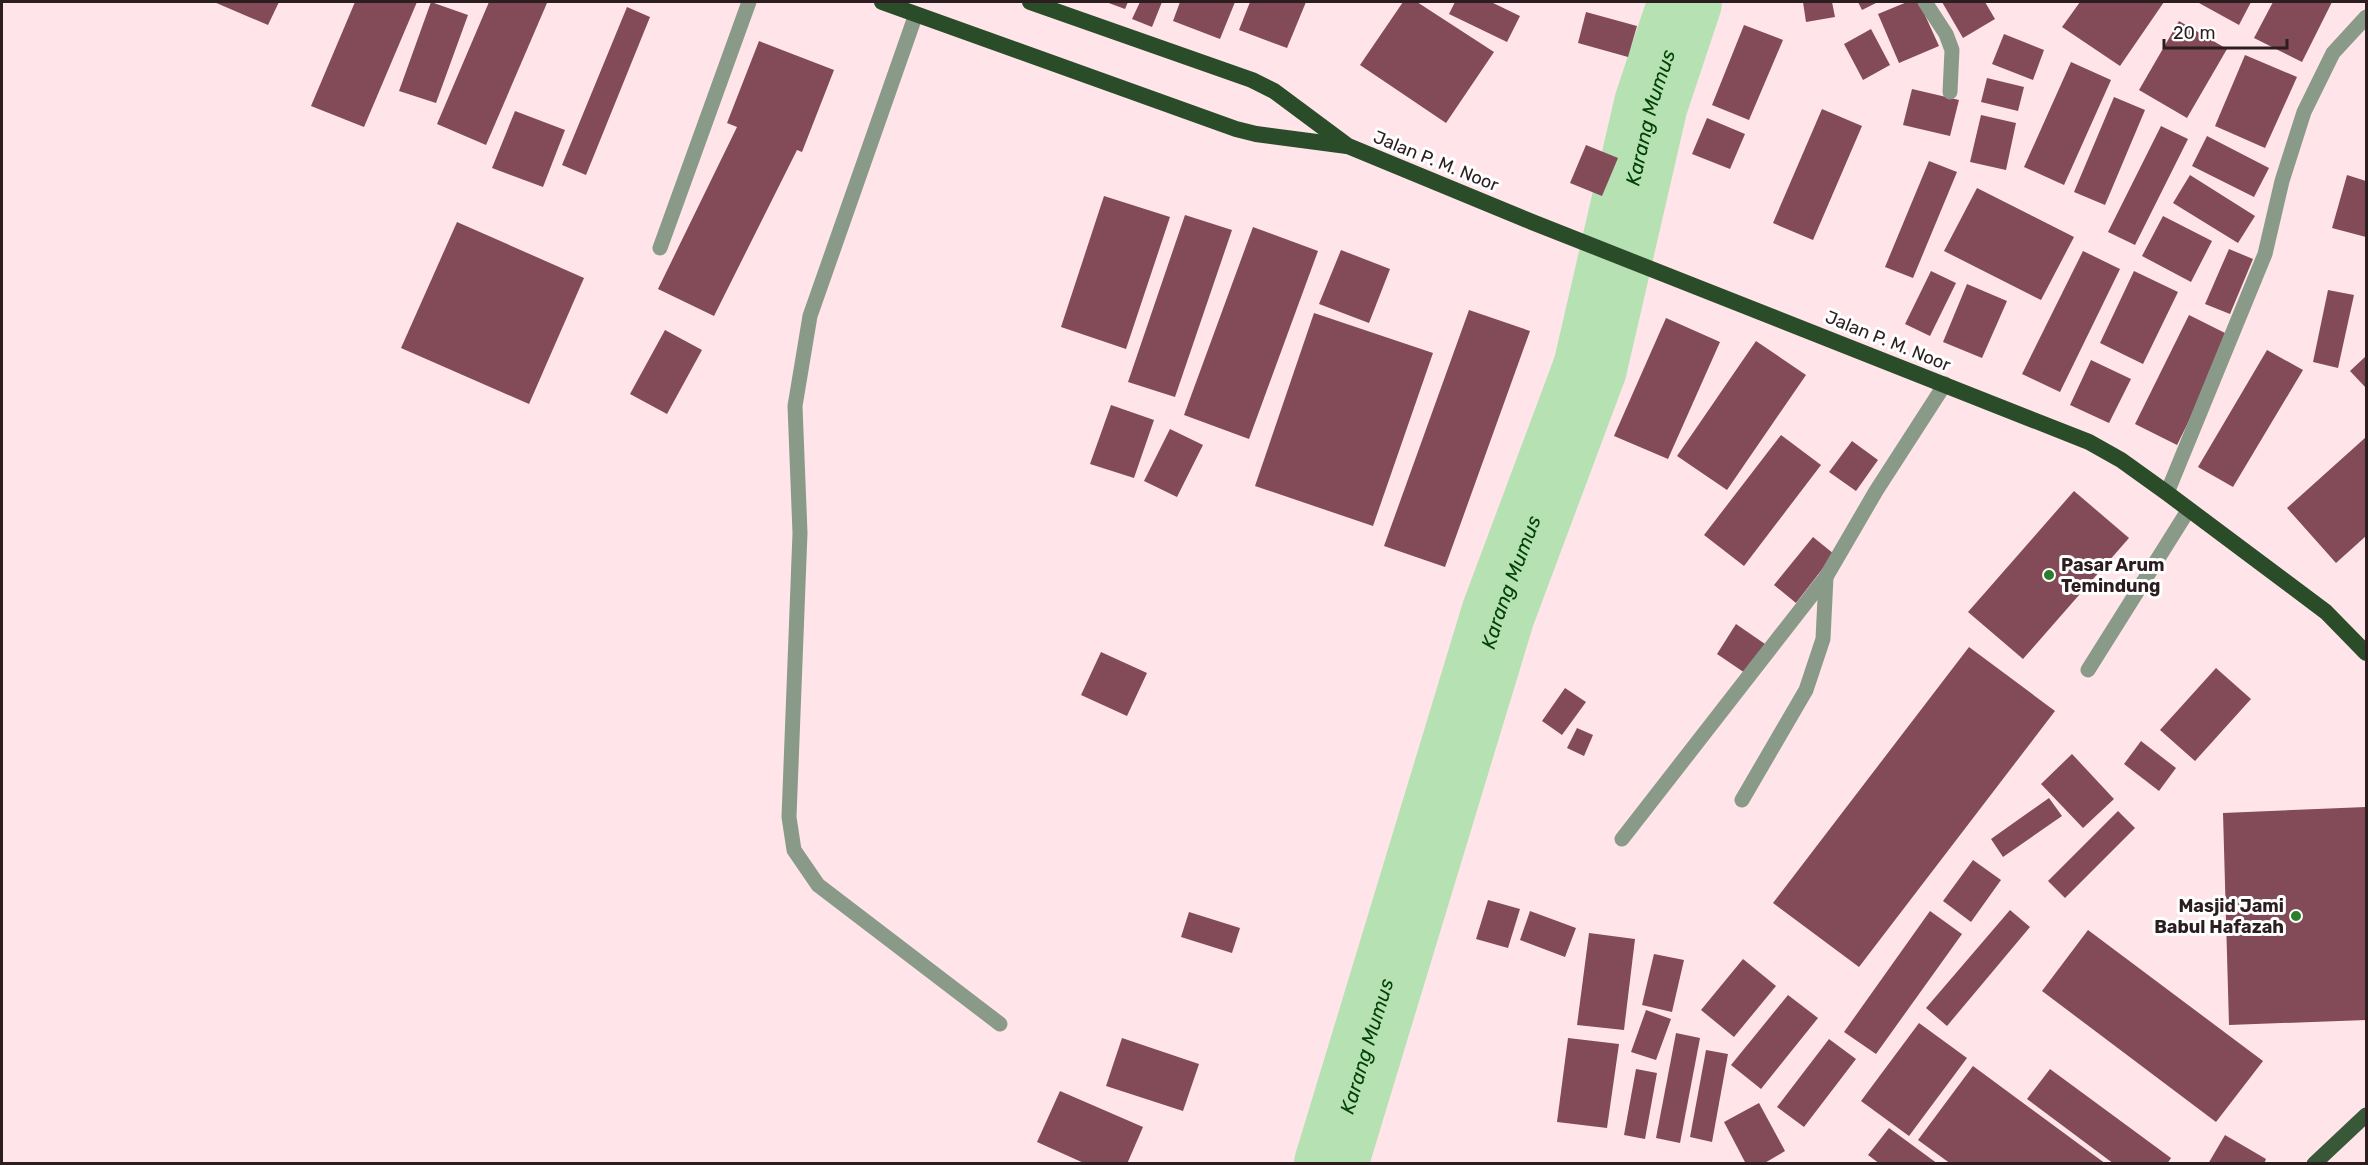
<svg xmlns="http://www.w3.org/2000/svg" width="2368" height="1165" font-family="Rubik,sans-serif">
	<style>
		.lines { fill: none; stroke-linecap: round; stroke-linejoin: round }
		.river { stroke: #b6e1b3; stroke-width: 74 }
		.building { fill: #824b57 }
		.service { stroke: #899b88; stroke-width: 15 }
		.minor { stroke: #899b88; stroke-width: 15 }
		.primary { stroke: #395837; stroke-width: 15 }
		.trunk { stroke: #2a4c29; stroke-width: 16 }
		.poi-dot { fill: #2b7e2b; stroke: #fff; stroke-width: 2 }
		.labels { text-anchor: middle; stroke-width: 6; stroke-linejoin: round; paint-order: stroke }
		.street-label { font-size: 18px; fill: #2c1d20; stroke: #fff }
		.poi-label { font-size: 18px; font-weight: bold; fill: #2c1d20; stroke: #fff; text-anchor: start }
		.water-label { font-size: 20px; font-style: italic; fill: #034205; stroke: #fff }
	</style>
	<rect width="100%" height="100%" fill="#ffe5ea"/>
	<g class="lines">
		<path class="river" id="s1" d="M1331,1164l167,-550 92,-246 61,-264 34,-102"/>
	</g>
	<g class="building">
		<polygon points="214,2 279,2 268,25"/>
		<polygon points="355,2 417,2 364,127 311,106"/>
		<polygon points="431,2 468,15 436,103 399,91"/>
		<polygon points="489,2 547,3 486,145 437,124"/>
		<polygon points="1106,2 1128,2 1125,9"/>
		<polygon points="1140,2 1162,2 1152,27 1132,19"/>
		<polygon points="1180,2 1235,2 1220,39 1173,21"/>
		<polygon points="1250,2 1306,2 1287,48 1239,30"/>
		<polygon points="1403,2 1417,2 1494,52 1446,123 1360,65"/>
		<polygon points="1455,2 1491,2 1520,16 1507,42 1449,14"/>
		<polygon points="1803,2 1832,2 1835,17 1806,22"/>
		<polygon points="1858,2 1878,2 1862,10"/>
		<polygon points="1907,2 1919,2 1939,46 1899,63 1878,14"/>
		<polygon points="1942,2 1985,2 1995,19 1963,38"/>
		<polygon points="2080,2 2164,2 2120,66 2062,27"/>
		<polygon points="2199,2 2251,2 2239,25 2199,3"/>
		<polygon points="2273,2 2332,2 2302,62 2254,38"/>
		<polygon points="627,7 650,17 586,175 562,165"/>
		<polygon points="1586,12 1637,26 1628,57 1578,43"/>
		<polygon points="2179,21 2227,49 2187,118 2139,90"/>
		<polygon points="1744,25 1783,40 1749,120 1712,105"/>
		<polygon points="1871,29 1890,65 1863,80 1844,44"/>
		<polygon points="2004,34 2044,50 2033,80 1992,64"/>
		<polygon points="759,41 834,70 802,152 797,150 714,316 658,289 737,127 727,123"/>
		<polygon points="2245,55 2297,77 2265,148 2215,126"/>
		<polygon points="2071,62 2111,80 2064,185 2024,167"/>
		<polygon points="1987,78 2024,87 2018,111 1981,102"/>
		<polygon points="1912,89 1959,100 1950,136 1903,125"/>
		<polygon points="2114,97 2145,110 2105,205 2074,192"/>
		<polygon points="1822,109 1862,126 1813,240 1773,223"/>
		<polygon points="515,111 565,130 543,187 492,168"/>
		<polygon points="1981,115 2016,123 2006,170 1970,162"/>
		<polygon points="1707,118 1745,134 1730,169 1692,154"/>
		<polygon points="2161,126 2188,139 2135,245 2108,232"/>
		<polygon points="2207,136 2269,168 2254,197 2192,166"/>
		<polygon points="1586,145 1618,158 1602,196 1570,183"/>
		<polygon points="1929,161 1957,172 1913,278 1885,267"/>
		<polygon points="2190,175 2255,216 2238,243 2173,203"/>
		<polygon points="2347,175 2366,181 2366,237 2332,228"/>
		<polygon points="1977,188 2074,237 2041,300 1944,251"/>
		<polygon points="1104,196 1170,217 1126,349 1061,327"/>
		<polygon points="1185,215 1232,230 1175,397 1128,382"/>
		<polygon points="2163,216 2212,241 2191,282 2142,256"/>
		<polygon points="457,222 584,278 529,404 401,348"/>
		<polygon points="1253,227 1318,251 1249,439 1184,415"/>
		<polygon points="2229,249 2253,259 2230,314 2205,304"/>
		<polygon points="1341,250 1390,269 1369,323 1319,304"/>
		<polygon points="2083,251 2120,269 2060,392 2022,374"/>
		<polygon points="1931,271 1956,283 1930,336 1905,324"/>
		<polygon points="2134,271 2178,292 2143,364 2100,343"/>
		<polygon points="1967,284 2007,301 1982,358 1943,342"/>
		<polygon points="2328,290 2354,295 2338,368 2313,362"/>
		<polygon points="1469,310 1530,331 1445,567 1384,546"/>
		<polygon points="1314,313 1433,353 1373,526 1255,486"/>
		<polygon points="2189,315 2231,336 2177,445 2135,424"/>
		<polygon points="1666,318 1720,342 1668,459 1614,436"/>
		<polygon points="665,330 702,350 667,414 630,394"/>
		<polygon points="1756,341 1806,375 1727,490 1677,456"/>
		<polygon points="2267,350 2303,370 2233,487 2198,467"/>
		<polygon points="2366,356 2366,388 2350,371"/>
		<polygon points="2091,360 2131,379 2109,423 2070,405"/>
		<polygon points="1111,405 1154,420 1134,478 1090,464"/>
		<polygon points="1170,429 1203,445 1177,497 1144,481"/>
		<polygon points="1781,435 1821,465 1744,566 1704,535"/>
		<polygon points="2366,437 2366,536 2336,563 2287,508"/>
		<polygon points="1852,441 1878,460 1856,491 1829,472"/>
		<polygon points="2074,491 2129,538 2023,659 1968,612"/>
		<polygon points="1813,537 1834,554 1796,603 1774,585"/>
		<polygon points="1736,624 1765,644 1745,673 1717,654"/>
		<polygon points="1969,647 2055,711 1859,967 1773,903"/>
		<polygon points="1101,652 1147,673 1127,716 1081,695"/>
		<polygon points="2216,668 2251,699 2195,761 2160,730"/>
		<polygon points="1565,688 1586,702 1562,735 1542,721"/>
		<polygon points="1577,728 1593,735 1584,756 1567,748"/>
		<polygon points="2141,741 2176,768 2159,791 2124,764"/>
		<polygon points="2072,754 2114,799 2083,828 2041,784"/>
		<polygon points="2049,798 2062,816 2003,857 1991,839"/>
		<polygon points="2366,807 2366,1020 2229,1025 2223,813"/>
		<polygon points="2118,811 2135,828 2065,898 2048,881"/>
		<polygon points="1973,860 2001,880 1971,922 1943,901"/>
		<polygon points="1488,900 1520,909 1508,948 1476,939"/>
		<polygon points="2010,910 2030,927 1947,1026 1926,1008"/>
		<polygon points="1530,911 1576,928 1565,957 1520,940"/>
		<polygon points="1930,911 1962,934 1876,1054 1844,1032"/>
		<polygon points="1189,912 1240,928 1232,953 1181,937"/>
		<polygon points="2088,930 2263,1061 2216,1122 2042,991"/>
		<polygon points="1589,933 1635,939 1624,1030 1577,1025"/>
		<polygon points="1654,954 1684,960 1672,1012 1642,1005"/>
		<polygon points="1743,959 1776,986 1734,1037 1701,1010"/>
		<polygon points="1788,995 1818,1018 1761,1089 1731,1065"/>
		<polygon points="1646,1010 1671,1019 1656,1060 1631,1052"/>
		<polygon points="1919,1023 1967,1058 1909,1136 1861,1101"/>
		<polygon points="1676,1033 1700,1038 1680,1143 1656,1138"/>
		<polygon points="1122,1038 1199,1064 1183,1111 1106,1086"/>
		<polygon points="1568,1038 1619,1044 1607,1128 1557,1122"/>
		<polygon points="1829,1039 1856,1059 1804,1127 1777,1107"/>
		<polygon points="1706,1050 1728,1054 1712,1142 1690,1137"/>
		<polygon points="1973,1066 2106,1164 1951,1164 1918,1140"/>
		<polygon points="1636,1069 1657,1073 1645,1139 1624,1135"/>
		<polygon points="2050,1069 2171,1158 2167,1164 2114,1164 2027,1099"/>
		<polygon points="1060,1091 1143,1127 1127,1164 1086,1164 1037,1142"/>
		<polygon points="1759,1103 1785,1151 1763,1164 1746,1164 1724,1122"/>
		<polygon points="1889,1128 1938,1164 1880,1164 1868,1155"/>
		<polygon points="2225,1135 2266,1159 2264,1164 2208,1164"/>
	</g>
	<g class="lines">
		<g class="service">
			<polyline points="916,14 810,316 795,406 800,533 789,817 794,850 818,885 1000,1024"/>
			<polyline points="660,248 749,2"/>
			<polyline points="1742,800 1806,690 1823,639 1826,577"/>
		</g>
		<g class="minor">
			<polyline points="1925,2 1946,34 1952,50 1950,92"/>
			<polyline points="2167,493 2265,254 2282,181 2304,112 2333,53 2366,17"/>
			<polyline points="2088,670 2189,509"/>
			<polyline points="1622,839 1826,577 1876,491 1945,384"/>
		</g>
		<polyline class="primary" points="2314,1164 2366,1115"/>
		<g class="trunk">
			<polyline points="882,2 1236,129 1256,134 1347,146"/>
			<polyline points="1030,2 1252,80 1274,91 1348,146 1532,222 2089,442 2121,460 2167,493 2326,612 2366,653"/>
		</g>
	</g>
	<g class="poi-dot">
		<circle cx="2049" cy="575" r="6"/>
		<circle cx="2296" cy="916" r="6"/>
	</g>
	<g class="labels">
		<g class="street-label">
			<text transform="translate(1436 161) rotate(22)" y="6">Jalan P. M. Noor</text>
			<text transform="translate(1888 341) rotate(22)" y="6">Jalan P. M. Noor</text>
		</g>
		<g class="poi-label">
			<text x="2061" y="571">Pasar Arum<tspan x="2061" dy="21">Temindung</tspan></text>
			<text x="2284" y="912" text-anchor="end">Masjid Jami<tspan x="2284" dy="21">Babul Hafazah</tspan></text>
		</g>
		<g class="water-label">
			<text dy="7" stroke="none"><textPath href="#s1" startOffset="1095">Karang Mumus</textPath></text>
			<text dy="7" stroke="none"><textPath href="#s1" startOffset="609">Karang Mumus</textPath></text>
			<text dy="7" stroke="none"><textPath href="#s1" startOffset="123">Karang Mumus</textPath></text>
		</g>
	</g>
	<rect width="2368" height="1165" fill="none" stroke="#2c1d20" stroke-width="6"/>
	<path d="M2164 39v9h123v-9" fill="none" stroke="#2c1d20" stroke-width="3"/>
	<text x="2173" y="39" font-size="18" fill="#2c1d20" stroke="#ffffff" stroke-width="4.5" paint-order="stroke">20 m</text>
</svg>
